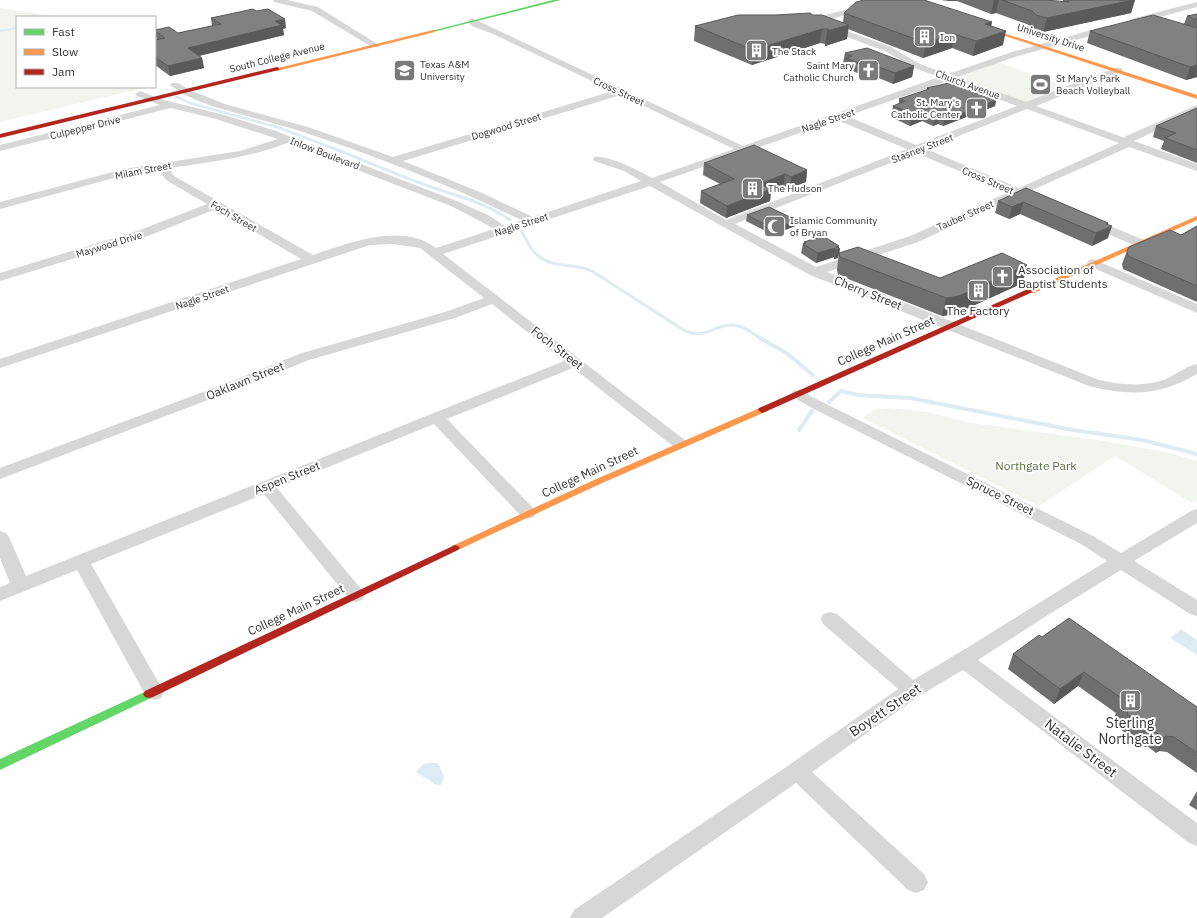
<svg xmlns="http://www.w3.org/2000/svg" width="1197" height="918" font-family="'IBM Plex Sans',sans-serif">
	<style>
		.green { fill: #f1f5ed }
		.water { fill: #ddebf3 }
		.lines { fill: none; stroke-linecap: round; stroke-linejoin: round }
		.stream-far2 { stroke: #ddebf3; stroke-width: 2.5 }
		.stream-far1 { stroke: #ddebf3; stroke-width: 3 }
		.stream { stroke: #ddebf3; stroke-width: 4 }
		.street { fill: #d7d7d7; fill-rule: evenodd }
		.fast { fill: #63d668; fill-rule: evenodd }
		.slow { fill: #ff974d; fill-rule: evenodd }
		.jam { fill: #b3261e; fill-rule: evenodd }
		.wall { fill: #6f6f6f }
		.shaded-wall { fill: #5a5a5a }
		.building { fill: #818181; stroke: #5a5a5a }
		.labels { text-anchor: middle; stroke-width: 4; stroke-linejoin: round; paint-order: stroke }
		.far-poi-label { font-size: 10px; fill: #333; stroke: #fff; text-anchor: start }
		.far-street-label { font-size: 10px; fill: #333; stroke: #fff }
		.poi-label { font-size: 12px; fill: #333; stroke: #fff; text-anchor: start }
		.street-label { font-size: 12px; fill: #333; stroke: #fff }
		.park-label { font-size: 12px; fill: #56703f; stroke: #fff }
		.near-street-label { font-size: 14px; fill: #333; stroke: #fff }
		.near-poi-label { font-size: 14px; fill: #333; stroke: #fff }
	</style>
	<rect width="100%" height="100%" fill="#fff"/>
	<g class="green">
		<polygon points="0,8 59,17 17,17 17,87 148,87 0,122"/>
		<polygon points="998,62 1070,88 1026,103 956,78"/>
		<polygon points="891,408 927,412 971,423 1104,441 1170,453 1197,461 1197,500 1192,503 1115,456 1039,506 862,418 874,410"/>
	</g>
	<g class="water">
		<polygon points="1181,629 1197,640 1197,655 1170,638"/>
		<path d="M429,763h9l6,14 -3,8 -7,-1c-5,-6 -12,-7 -18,-12l6,-7z"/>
	</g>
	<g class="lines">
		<g class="stream-far2">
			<polyline points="0,31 17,28"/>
			<polyline points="177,97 190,103 280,128 327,146"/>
		</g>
		<g class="stream-far1">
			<path d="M325,145c36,14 72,30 109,43 27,9 52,15 76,32"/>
			<path d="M520,229c5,7 8,15 13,22 18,20 37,10 59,20l93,60c21,8 27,-5 46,-6 10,-1 21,8 29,13"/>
		</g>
		<g class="stream">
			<polyline points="758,337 788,354 813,375"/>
			<polyline points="829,402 841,391 858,395 910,398 1067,429 1142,440 1197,454"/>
			<polyline points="799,430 812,411"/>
		</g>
		<g class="street">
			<polygon points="273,0 287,0 318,7 379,45 378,47 372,47 312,11 274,2"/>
			<polygon points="881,0 894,0 893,2 817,23 814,24 810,21 811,19"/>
			<polygon points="1197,2 1197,7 1134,24 1130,21 1131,19"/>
			<path d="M472,18l271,128 196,-69 -25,-9 -29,-17 -60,-22 -1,-2 1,-2h6l60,22 29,17 28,10 64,-22 94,-26h6l1,2 -1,2 -94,26 -61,21 69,25 89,-34h6l2,2 -2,2 -85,34 89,32 1,-2 71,-31v7l-63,29 63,23v7l-68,-24 -101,45 2,2 -2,2h-9l-101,46 -91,30 272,108c22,5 45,7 67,-1 11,-5 20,-13 31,-15v10c-37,22 -68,22 -108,12l-279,-111 -160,-89 -207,68 243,187 2,3 -2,3 -6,2 -6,-2 -101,-79 -126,51 87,90 2,4 -2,4 -6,2 -6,-2 -88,-93 -157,64 85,102 3,5 -3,5 -6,2 -6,-2 -86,-106 -173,70 73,128 -3,6 -7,2 -7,-2 -70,-128 -77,31v-14l10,-4 -10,-25v-27l6,2 3,4 17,39 538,-215 -72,-57 -37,14 -146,42 -72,29 -237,90v-11l227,-85 72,-29 146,-42 39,-14 -64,-50 -27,-4 -23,1 -370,123v-9l301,-100 -85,-50 -68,27 -148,45v-8l140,-43 67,-26 -41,-24 -7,-10 -34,5 -125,34v-7l124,-33 116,-18 38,-12 -62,-20 -45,-11 -171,43v-6l160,-40 -23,-9 -2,-2 5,-3 20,8 64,16 52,16 183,71 29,13 17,11 16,-6c-71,-35 -143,-63 -218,-88 -34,-11 -69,-18 -102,-30l-16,-7 -15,-10 2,-2h6l14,8 33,13 86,24 82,29 220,-66 -120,-57 -21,-8 -4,-5zM948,81l69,25 -101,39 -69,-29zM621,95l113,54 -82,29c-12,-7 -45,-24 -58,-21l-1,2 1,2 30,10 17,10 -108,36 -53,-25 -77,-31zM1027,109l92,34 -100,45 -93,-39zM837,120l70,29 -181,71 -66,-38zM287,143l164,63 29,15 14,8 -58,19c-34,-26 -87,-5 -123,7l-139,-79 -5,-8c40,-6 80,-10 118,-25zM916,153l93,39 -99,44 -94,31 -81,-43z"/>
			<polygon points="1091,218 1144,240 1146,243 1144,246 1136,246 1087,225 1085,222 1087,219"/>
			<polygon points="1093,259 1197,304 1197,313 1089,266 1087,263 1089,260"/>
			<path d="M798,390l295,146 28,17 70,-42 6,-2v14l-63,38 63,39v16l-7,-2 -69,-44 -70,43 -73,47 219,163v23l-8,-3 -226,-173 -44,26 -107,76 112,102 4,8 -4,8 -8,3 -8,-3 -112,-107 -194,135h-32l4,-8 215,-145 109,-76 -75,-65 -2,-5 2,-5 7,-2 7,2 76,66c66,-38 129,-80 194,-119l-26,-17 -271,-137 -17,-10 -2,-3 2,-3z"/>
		</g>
		<g class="fast">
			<polygon points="553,0 561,0 433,32 431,31"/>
			<polygon points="149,690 153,691 155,694 153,697 0,770 0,759"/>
		</g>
		<g class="slow">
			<polygon points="975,24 1197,95 1197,99 975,26"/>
			<polygon points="433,30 435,31 435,32 277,71 274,69"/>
			<polygon points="1197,216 1197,220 1034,293 1028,293 1027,291"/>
			<polygon points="762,407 766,410 765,412 600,484 458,550 452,550 450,548 452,546 594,480"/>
		</g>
		<g class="jam">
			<polygon points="277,67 279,68 279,70 0,138 0,134"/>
			<polygon points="1028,289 1034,289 1035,291 765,412 762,413 758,410 759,408"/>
			<polygon points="455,545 458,546 460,548 458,550 153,697 149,698 145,697 143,694 145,691"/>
		</g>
	</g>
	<g class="wall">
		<polygon points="941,0 1046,0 1063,2 1063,0 1135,0 1131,13 1043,32 1033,29 1029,25 996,13 991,14 957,1 948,1"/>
		<polygon points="844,13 992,22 991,26 1003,45 973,56 952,48 923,58 848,29 847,39 825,46 825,44 820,43 752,65 694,41 695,26 775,15 813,15 843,23"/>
		<polygon points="1197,14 1197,77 1186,80 1087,43 1090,31 1184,24 1187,16"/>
		<polygon points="211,18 286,28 283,29 284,35 199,56 202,58 204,68 170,76 155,65 155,40 157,40 155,33 155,30 178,33 212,26"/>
		<polygon points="845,53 914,66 912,77 893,84 867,73 860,74 845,68 845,64 843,63"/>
		<polygon points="927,88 996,100 995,106 943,126 938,124 933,126 922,121 910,126 893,118 894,113 895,112 892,111 893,106 899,104 899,99 927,90"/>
		<polygon points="1197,108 1197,163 1161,149 1164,141 1153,137 1156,126"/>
		<polygon points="704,163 807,170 806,182 790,188 784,186 771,191 770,201 726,218 700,203 701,191 720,184 703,175"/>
		<polygon points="1026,188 1108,223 1108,238 1092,246 1020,214 1009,219 995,213 998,201"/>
		<polygon points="747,215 795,226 773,235 746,221"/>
		<polygon points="1197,226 1197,302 1123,269 1122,264 1127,251 1181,235"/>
		<polygon points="804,242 840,249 838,258 834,259 834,257 816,263 801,253 803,244 804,243"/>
		<polygon points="839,253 940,278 1023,283 955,314 942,316 838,275 837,270"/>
		<polygon points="1042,637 1197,707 1197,773 1167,752 1159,751 1156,753 1147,746 1145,747 1120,729 1121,726 1113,720 1116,713 1078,686 1054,704 1008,669 1013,654"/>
		<polygon points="1197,791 1197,810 1189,805"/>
	</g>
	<g class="shaded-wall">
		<polygon points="949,0 957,0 957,1 948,1"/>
		<polygon points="994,0 999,0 996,13 991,14"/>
		<polygon points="1133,0 1135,0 1131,13 1043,32 1047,18"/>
		<polygon points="285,19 286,28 283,29 284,35 190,58 188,48 275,21"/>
		<polygon points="992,22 989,36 985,24"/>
		<polygon points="849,25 847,39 825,46 827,31"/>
		<polygon points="822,29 820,43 752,65 753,50"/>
		<polygon points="1006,31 1003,45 973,56 976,41"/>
		<polygon points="954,34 952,48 923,58 926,43"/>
		<polygon points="202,58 204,68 170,76 168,66"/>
		<polygon points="868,63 867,73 860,74 861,64"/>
		<polygon points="1197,65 1197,77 1186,80 1190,67"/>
		<polygon points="914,66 912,77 893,84 895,73"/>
		<polygon points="996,100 995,106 943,126 944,121"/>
		<polygon points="923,116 922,121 910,126 911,120"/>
		<polygon points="939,118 938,124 933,126 935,120"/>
		<polygon points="807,170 806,182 790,188 791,177"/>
		<polygon points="785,174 784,186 771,191 770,201 726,218 727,206 760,184"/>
		<polygon points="1023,202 1020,214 1009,219 1012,207"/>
		<polygon points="796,220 795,226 773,235 774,229"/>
		<polygon points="1108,223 1106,229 1112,226 1108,238 1092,246 1096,233"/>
		<polygon points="839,246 839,249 840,249 838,258 834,259 836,247"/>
		<polygon points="835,248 834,257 816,263 818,253"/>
		<polygon points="1027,265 1023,283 955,314 942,316 946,298"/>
		<polygon points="1084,672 1078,686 1054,704 1060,689"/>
		<polygon points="1154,731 1147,746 1145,747 1152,733"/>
		<polygon points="1166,736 1159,751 1156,753 1164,738"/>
	</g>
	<g class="building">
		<polygon points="864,0 924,0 992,22 985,24 1006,31 976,41 954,34 926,43 844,13 856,2"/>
		<polygon points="1002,0 1046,0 1069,2 1068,0 1133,0 1047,18 1036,15 1032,11"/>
		<polygon points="253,9 256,11 268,9 285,19 275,21 282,25 188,48 202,58 168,66 155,57 155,40 165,38 155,31 155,30 169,27 178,33 221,24 211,18"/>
		<polygon points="810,13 813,15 822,15 849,25 827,31 829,29 822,29 753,50 695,26 738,15 775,15"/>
		<polygon points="1197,14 1197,20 1187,16"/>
		<polygon points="1153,15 1197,28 1197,65 1190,67 1090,31"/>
		<polygon points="867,48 914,66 895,73 868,63 861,64 846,58 852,56 845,53"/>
		<polygon points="949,83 996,100 944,121 939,118 935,120 923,116 911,120 894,113 903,110 893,106 905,101 899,99 929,89 927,88"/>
		<polygon points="1197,108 1197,150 1165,138 1176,133 1156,126"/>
		<polygon points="754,145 807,170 791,177 785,174 760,184 771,189 727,206 701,191 734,179 704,163"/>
		<polygon points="1026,188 1108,223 1106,224 1112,226 1096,233 1023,202 1012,207 998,201"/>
		<polygon points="769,207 796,220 774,229 747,215"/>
		<polygon points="1197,226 1197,286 1128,256 1127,251 1129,247 1170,230 1181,235"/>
		<polygon points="823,236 839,246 836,247 840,249 835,250 835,248 818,253 803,244 806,243 804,242"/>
		<polygon points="858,247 940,278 1002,253 1027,265 959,296 946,298 840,257 839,253"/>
		<polygon points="1069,618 1197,707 1197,753 1174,737 1166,736 1164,738 1154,731 1152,733 1127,714 1128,712 1119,705 1124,700 1084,672 1060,689 1013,654 1039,635 1042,637"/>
	</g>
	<defs>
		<symbol id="building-square" viewBox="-11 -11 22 22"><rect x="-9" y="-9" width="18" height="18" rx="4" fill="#7a7a7a" stroke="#fff"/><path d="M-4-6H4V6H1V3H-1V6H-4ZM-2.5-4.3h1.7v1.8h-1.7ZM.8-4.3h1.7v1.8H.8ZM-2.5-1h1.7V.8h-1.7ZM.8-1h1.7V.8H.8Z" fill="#fff"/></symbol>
		<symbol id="university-square" viewBox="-11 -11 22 22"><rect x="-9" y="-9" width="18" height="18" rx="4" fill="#7a7a7a" stroke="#fff"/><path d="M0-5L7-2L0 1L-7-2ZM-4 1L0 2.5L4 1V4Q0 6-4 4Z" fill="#fff"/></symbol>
		<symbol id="church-square" viewBox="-11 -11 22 22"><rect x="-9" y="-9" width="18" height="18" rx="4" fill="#7a7a7a" stroke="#fff"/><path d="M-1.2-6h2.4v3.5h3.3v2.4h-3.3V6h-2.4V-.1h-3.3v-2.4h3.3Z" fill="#fff"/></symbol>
		<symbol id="stadium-square" viewBox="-11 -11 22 22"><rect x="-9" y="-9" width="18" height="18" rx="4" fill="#7a7a7a" stroke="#fff"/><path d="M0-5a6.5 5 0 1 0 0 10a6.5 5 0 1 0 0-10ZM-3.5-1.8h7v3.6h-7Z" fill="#fff"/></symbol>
		<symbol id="mosque-square" viewBox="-11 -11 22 22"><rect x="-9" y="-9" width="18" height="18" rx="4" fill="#7a7a7a" stroke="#fff"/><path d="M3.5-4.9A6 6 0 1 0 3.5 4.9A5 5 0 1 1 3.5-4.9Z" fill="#fff"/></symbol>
	</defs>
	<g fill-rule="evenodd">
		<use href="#building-square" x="912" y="24" width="25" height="25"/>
		<use href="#building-square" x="744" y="38" width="25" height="25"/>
		<use href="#university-square" x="392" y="58" width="25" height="25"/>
		<use href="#church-square" x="856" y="58" width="25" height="25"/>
		<use href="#stadium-square" x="1028" y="72" width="25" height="25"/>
		<use href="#church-square" x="964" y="96" width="25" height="25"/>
		<use href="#building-square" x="740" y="176" width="25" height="25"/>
		<use href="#mosque-square" x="762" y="214" width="25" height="25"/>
		<use href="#church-square" x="990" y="264" width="25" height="25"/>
		<use href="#building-square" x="966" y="278" width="25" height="25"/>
		<use href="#building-square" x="1118" y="688" width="25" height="25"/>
	</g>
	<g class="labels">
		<g class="far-poi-label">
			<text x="940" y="41">Ion</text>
			<text x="772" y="55">The Stack</text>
			<text x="420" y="68">Texas A&amp;M<tspan x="420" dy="12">University</tspan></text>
			<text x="854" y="69" text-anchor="end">Saint Mary<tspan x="854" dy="12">Catholic Church</tspan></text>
			<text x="1056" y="82">St Mary's Park<tspan x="1056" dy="12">Beach Volleyball</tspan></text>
			<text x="960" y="106" text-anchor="end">St. Mary's<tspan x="960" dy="12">Catholic Center</tspan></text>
			<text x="768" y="192">The Hudson</text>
			<text x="790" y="224">Islamic Community<tspan x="790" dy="12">of Bryan</tspan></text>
		</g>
		<g class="far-street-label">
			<text transform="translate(1051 37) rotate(18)" y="4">University Drive</text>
			<text transform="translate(277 57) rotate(-14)" y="4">South College Avenue</text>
			<text transform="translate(968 84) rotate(20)" y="4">Church Avenue</text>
			<text transform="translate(619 91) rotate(25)" y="4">Cross Street</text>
			<text transform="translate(828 120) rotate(-19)" y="4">Nagle Street</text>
			<text transform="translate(506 126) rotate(-17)" y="4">Dogwood Street</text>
			<text transform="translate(85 127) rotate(-14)" y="4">Culpepper Drive</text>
			<text transform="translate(922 148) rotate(-21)" y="4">Stasney Street</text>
			<text transform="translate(325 153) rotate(21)" y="4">Inlow Boulevard</text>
			<text transform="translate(143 170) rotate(-11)" y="4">Milam Street</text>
			<text transform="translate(988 180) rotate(23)" y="4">Cross Street</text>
			<text transform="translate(965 215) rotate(-24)" y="4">Tauber Street</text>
			<text transform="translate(234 216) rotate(30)" y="4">Foch Street</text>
			<text transform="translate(521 224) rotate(-18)" y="4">Nagle Street</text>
			<text transform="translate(109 244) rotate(-17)" y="4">Maywood Drive</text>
			<text transform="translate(202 297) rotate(-19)" y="4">Nagle Street</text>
		</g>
		<g class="poi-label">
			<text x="1018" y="274">Association of<tspan x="1018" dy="14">Baptist Students</tspan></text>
			<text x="978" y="315" text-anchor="middle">The Factory</text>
		</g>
		<g class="street-label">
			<text transform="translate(868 293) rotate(22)" y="4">Cherry Street</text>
			<text transform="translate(886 341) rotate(-24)" y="4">College Main Street</text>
			<text transform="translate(557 348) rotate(38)" y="4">Foch Street</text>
			<text transform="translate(245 381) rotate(-22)" y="4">Oaklawn Street</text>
			<text transform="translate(590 472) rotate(-25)" y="4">College Main Street</text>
			<text transform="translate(287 478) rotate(-22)" y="4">Aspen Street</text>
			<text transform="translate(1000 496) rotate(26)" y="4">Spruce Street</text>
			<text transform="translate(296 610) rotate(-25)" y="4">College Main Street</text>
		</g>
		<g class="park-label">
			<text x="1036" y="470">Northgate Park</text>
		</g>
		<g class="near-street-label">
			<text transform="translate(885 710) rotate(-34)" y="5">Boyett Street</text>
			<text transform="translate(1081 748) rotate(37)" y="5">Natalie Street</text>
		</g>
		<g class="near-poi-label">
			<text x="1130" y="728">Sterling<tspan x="1130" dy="16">Northgate</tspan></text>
		</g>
	</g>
	<rect x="16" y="16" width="140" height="72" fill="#ffffff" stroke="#adadad"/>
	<rect x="24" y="29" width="20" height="6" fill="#63d668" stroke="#adadad"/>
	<text x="52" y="36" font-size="12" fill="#333333">Fast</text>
	<rect x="24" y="49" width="20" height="6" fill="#ff974d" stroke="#adadad"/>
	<text x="52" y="56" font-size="12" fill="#333333">Slow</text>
	<rect x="24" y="69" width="20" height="6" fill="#b3261e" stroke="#adadad"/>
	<text x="52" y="76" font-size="12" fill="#333333">Jam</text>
</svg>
